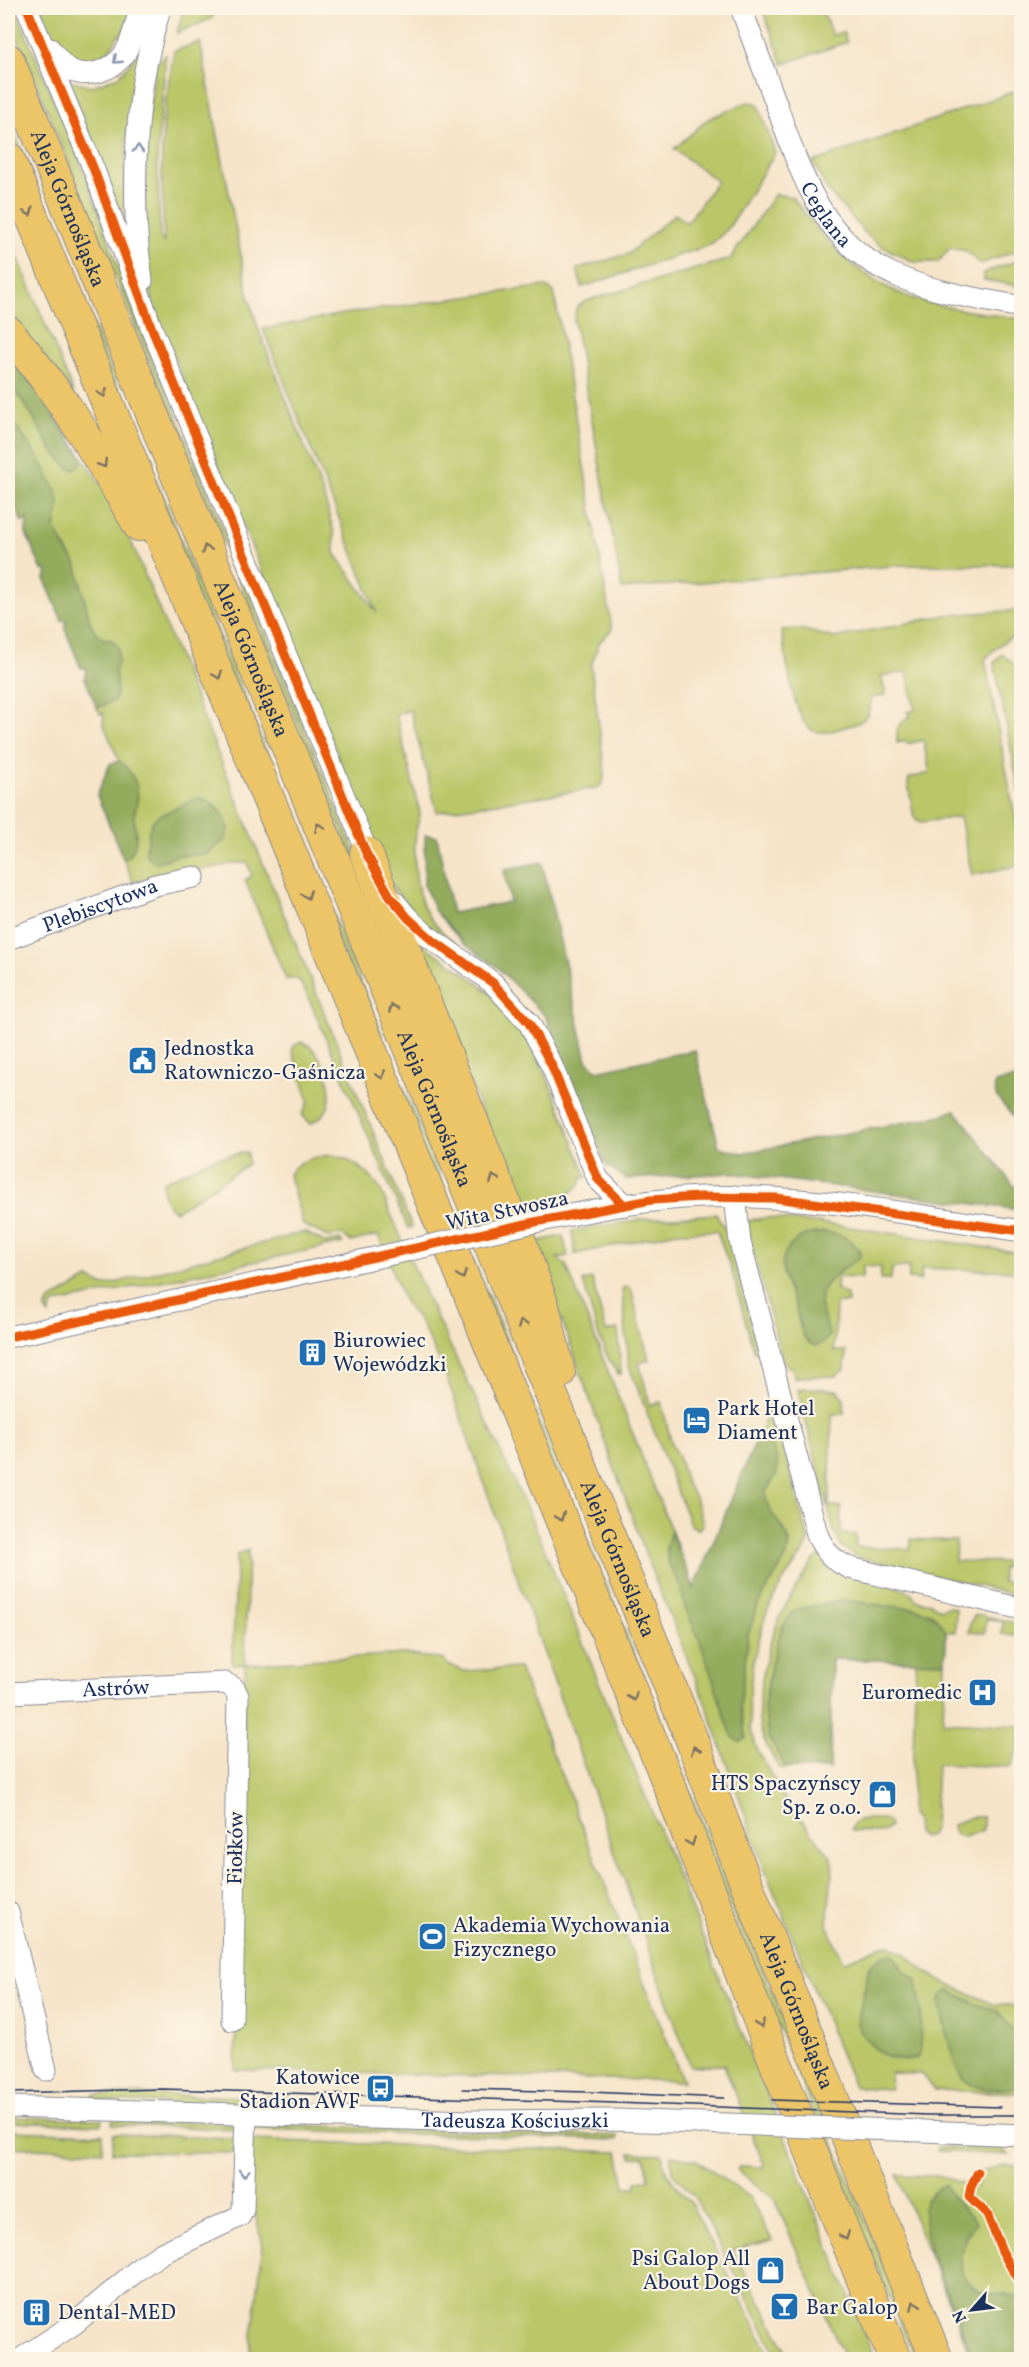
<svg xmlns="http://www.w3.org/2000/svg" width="1029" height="2367" font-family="Vollkorn,serif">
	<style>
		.green { fill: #bac668; stroke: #6a7a63; stroke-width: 1.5 }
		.forest { fill: #93ab5c; stroke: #576d5d; stroke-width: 1.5 }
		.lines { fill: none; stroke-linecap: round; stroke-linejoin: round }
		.minor-casing { stroke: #888a94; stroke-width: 23 }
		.highway-casing { stroke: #888a94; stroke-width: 34 }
		.minor { stroke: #fff; stroke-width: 21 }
		.highway { stroke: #edc569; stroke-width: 32 }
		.tram { stroke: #1b2f5e; stroke-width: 1.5 }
		.minor-bridge-casing { stroke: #888a94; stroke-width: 23; stroke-linecap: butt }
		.minor-bridge { stroke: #fff; stroke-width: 21 }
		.cycleway-casing { stroke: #fcf5e5; stroke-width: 13 }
		.cycleway { stroke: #e8590c; stroke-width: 9 }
		.oneway { stroke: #8d97ae }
		.oneway2 { stroke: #797263 }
		.labels { text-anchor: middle; stroke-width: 4.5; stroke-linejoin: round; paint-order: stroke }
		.street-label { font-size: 21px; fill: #1b2f5e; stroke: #fcf5e5 }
		.poi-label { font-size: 21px; fill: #1b2f5e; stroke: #fcf5e5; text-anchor: start }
	</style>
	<rect width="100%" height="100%" fill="#fcf5e5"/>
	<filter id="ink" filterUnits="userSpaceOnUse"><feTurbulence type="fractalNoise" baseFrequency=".0167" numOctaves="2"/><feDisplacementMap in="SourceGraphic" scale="12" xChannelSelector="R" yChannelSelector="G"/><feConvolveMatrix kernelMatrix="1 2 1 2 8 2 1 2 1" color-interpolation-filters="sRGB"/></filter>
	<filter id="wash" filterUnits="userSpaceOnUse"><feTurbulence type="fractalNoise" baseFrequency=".008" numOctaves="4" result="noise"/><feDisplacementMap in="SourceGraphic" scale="24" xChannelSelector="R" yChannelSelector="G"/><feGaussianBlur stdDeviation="1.35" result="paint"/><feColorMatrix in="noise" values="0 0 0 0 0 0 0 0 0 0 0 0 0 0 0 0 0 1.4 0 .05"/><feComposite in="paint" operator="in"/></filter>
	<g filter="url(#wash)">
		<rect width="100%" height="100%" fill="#f6e4c9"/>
		<g class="green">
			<polygon points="8,8 15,8 87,179 129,298 499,1205 525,1281 8,14"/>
			<path d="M39,8h93l-9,29 -5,-2c-11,28 -44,39 -59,7l-5,2z"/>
			<polygon points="148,8 126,140 124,223 68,80 92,86 118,77 133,60"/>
			<polygon points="184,8 217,8 211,19 177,33"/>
			<polygon points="762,8 821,8 832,35 843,32 847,42 783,64"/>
			<path d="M200,42l49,256 10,33 64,162 11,40 1,20 42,60 -114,-284 80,-15 202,-28 9,6 58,337 -13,14 -8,23 14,107 -2,10 -6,5 -160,24 -27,-102 -13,4v5l23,94c0,6 -3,11 -4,18 -3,27 -2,72 19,93 8,10 18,17 27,26l-38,-25 -34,-41 -236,-576 -9,-45 1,-130 10,-70 10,-8 -9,100 3,81 4,8c-1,-43 -4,-86 0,-129 2,-22 7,-43 10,-64z"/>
			<polygon points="1021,89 1021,249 980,264 966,251 950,248 938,262 914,262 883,247 868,236 828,191 813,162"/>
			<polygon points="748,102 758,104 775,153 728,229 710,245 582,287 577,269 628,254 675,214 687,223 717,181 674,149 708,119"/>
			<polygon points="8,116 809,2083 922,2359 915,2359 802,2084 8,130"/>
			<path d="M775,194l17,3c31,42 66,81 117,100 35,12 76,16 112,22v244l-15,2h-102l-282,24 -48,-268 2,-13 10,-7 144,-42z"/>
			<polygon points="8,233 74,394 8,320"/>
			<polygon points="1021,259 1021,286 984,280 983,273"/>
			<polygon points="8,345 112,501 135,551 412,1227 408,1228 306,992 298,979 286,979 245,880 252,876 248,863 237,863 133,882 97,795 110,764 119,761 103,723 104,713 100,714 85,678 86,668 81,668 65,629 66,620 62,620 45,580 47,570 42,570 26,533 27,520 22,522 8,488"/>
			<path d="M1021,610v23c-14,6 -27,14 -36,27l36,188v17l-49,10 -12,-58 -39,5 -7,-4 -6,-34 1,-6 21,-5 -7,-33 -16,4 -1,-3 -9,2c-1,-14 0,-20 13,-26l-3,-5 8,-2 -8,-38 -26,4 5,19 -15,3c0,17 -7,25 -23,28 -10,3 -27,10 -36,4 -20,-11 -26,-78 -31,-100l19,-1 34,9 113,-23z"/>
			<polygon points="1002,654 1021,670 1021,799 994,663"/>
			<path d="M410,936c24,17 57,36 79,56 52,48 71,120 98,185l-5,1c-1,20 -46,23 -63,26z"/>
			<path d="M301,1042c21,5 34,46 27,65 -3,8 -10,12 -17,17l-9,-9 7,-14 -17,-51 2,-4z"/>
			<path d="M247,1152l1,12 -72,47c-10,-4 -15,-18 -13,-29l49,-23z"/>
			<path d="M333,1155c20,5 38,18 48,36l47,109 57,118 52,113 338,828h-30l-71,-160 -36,-29v-4l27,1 -41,-102 -34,1 -246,-696 -23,-46 -16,-21 -27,-68 -27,7 -8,-7 -15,2 -25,-12 -14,-50c7,-16 29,-19 44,-20z"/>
			<polygon points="716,1214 727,1231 759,1353 754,1352 733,1275 717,1231 677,1232 575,1254 572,1231 645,1219"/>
			<polygon points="769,1218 844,1226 1021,1253 1021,1271 922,1268 921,1280 909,1279 909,1267 892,1268 891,1279 880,1279 881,1267 863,1266 862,1278 837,1277 836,1289 847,1295 848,1303 836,1303 834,1351 846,1351 845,1369 835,1376 794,1377 793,1370 783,1362 747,1229 749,1221 755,1219"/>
			<polygon points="304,1232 326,1243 340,1240 343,1243 57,1303 51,1307 49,1315 45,1310 47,1304 51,1300 86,1280 90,1279 104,1286"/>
			<polygon points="563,1236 568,1256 557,1258 566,1265 694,1588 772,1404 809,1541 805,1550 783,1581 766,1614 753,1662 749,1700 750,1728 758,1752 783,1796 831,1857 833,1863 827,1925 843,1962 879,1947 889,1945 905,1953 922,1969 942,1982 993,2004 1021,2006 1021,2093 934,2090 921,2074 891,2073 890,2089 854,2087 765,1870 704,1699 654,1577 615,1470 534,1242"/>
			<path d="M592,1279l14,53 12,-3 3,45 -2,1c-20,-26 -27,-63 -36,-94z"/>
			<polygon points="626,1286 631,1289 649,1360 639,1363 650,1405 661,1402 672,1445 679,1459 686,1483 695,1497 703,1524 698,1530 690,1524 688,1519 629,1366 622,1289"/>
			<polygon points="804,1388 837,1390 844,1399 844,1414 832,1414 829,1506 841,1507 841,1534 856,1535 856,1547 910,1549 911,1539 956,1541 955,1561 1015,1562 1017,1567 1002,1567 1002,1582 1017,1583 1018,1585 1016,1591 1011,1594 855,1556 841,1546 834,1531 798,1390"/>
			<polygon points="248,1550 245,1664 404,1654 445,1660 446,1664 464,1671 519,1668 683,2081 235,2070 245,1664 232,1664 237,1554"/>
			<path d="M819,1556l91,36 6,8 15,3 10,6 9,-2 6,2 -1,23h-9l-3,90 78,4v14l-10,27 -74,-3 -3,64 -4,7 -7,2 -6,-4 -1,-12 -5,-7 5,-153 -84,-2 -2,110 -51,-1c-7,-13 -16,-27 -19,-41 -3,-14 0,-28 1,-42 8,-53 23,-81 53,-125z"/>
			<polygon points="975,1615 980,1615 1021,1624 1021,1635 1002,1634 1003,1621 986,1620 985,1633 969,1632 970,1623"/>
			<polygon points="970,1817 983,1817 983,1830 964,1837 954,1834 952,1825"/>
			<path d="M884,1819l5,4v3l-4,5 -7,1 -24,-1 -3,-2c4,-14 21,-9 33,-10z"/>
			<polygon points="125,2094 299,2098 299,2106 93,2101 93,2095"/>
			<polygon points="8,2117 102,2119 101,2125 8,2122"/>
			<polygon points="112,2120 240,2123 240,2129 113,2125"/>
			<polygon points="255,2124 618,2136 617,2140 255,2129"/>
			<polygon points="8,2131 103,2134 102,2151 8,2147"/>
			<polygon points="113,2134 235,2138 234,2153 112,2152"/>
			<path d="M251,2140l367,12 7,35h11v-5l13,-3 -4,-22 -14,1 -1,-5 32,1c4,28 15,29 29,50l81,155 -526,1v-4l4,-1 13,-110 -13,-50z"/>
			<polygon points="937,2147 1002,2149 1008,2155 937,2151"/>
			<polygon points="671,2155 696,2160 750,2198 772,2240 733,2250 791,2359 779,2359 694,2196 672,2172"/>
			<polygon points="1004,2165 1021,2166 1021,2359 972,2359 897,2175 938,2176 977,2187 980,2172"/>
		</g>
		<g class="forest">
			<polygon points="8,354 48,402 55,420 81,456 82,462 74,470 69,468 53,451 26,406 8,381"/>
			<polygon points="8,416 39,458 58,495 59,506 55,528 64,546 76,563 90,622 96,633 102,638 112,640 118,647 118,663 115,671 117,690 115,700 97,708 85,678 86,668 81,668 65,629 66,620 62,620 45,580 47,570 42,570 26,533 27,520 22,522 8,488"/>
			<path d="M119,761c13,9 21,26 18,42 -1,5 -3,9 -3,14 2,18 6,26 -7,41h-4l-26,-63 13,-31z"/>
			<path d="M197,798c17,2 27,15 32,31l-4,11 -19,14 -27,1 -24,8c-10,-5 -10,-10 -8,-20 4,-30 8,-25 32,-36 7,-3 11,-7 18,-9z"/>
			<polygon points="425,835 437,836 452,913 510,902 504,869 542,862 587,1060 597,1071 695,1050 719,1147 743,1153 943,1115 955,1110 1021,1195 1021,1210 731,1173 626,1179 606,1165 546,1017 497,967 463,943 435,911 424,885"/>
			<polygon points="1021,1077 1022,1077 1021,1127 996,1096 994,1085 996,1083"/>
			<path d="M823,1232c17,1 27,6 37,19v6c-16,13 -45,26 -39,51 2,9 7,17 8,27l-4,6 -9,5c-18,-4 -16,-30 -22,-43 -7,-18 -20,-39 -4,-57 4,-4 9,-9 15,-11 6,-1 12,-2 18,-3z"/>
			<path d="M758,1436h6l6,4 6,17 2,10 -2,8 -10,16v8l3,10 19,27 1,9 -3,13 -28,46 -10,31 -8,72 6,31 -6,4c-7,-2 -10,-10 -12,-17l-28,-84 -15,-34 -5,-22 -12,-22 -2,-16 5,-15 23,56z"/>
			<path d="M843,1600c15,2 30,5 46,6 22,3 45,-1 56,24 3,8 0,23 0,32l-113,-3 -2,110 -44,-1 -18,-32 -4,-29 7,-42 11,-38 10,-14 6,-4z"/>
			<path d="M888,1954l5,1 11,16 13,9 4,32 -1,40 -3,6c-25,8 -51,-11 -60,-34l12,-57 14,-12z"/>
			<path d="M950,1991l28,14 19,5 24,31v46c-15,2 -41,5 -54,-5 -5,-3 -8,-9 -11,-15 -3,-8 -18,-63 -16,-68 2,-5 5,-7 10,-8z"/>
			<path d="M945,2184l7,13 24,26c-18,19 -24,54 4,68 12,6 25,1 37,6l4,-3v65h-47l-44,-106 -5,-30 -2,-15 3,-8 9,-10z"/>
		</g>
	</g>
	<g filter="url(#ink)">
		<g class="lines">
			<defs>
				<g id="minor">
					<polyline points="27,8 94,170 152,329 372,864"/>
					<path id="s1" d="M741,8c12,32 24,65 36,98 24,70 47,139 120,170 39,17 83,23 125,31"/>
					<path d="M50,49c6,8 11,16 20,21 18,9 44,0 55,-17 8,-13 11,-31 15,-45"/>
					<path d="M142,281c-9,-62 -8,-130 0,-193 4,-27 11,-54 18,-80"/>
					<polyline points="392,899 408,918 425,934 493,983 529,1023 551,1064 598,1179 624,1205"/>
					<path id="s2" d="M8,939l147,-54 39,-8"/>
					<path d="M735,1196l5,46 77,292c7,17 16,27 33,34l172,41"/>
					<path d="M535,1222c55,-11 110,-23 166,-25 107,-4 215,19 321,34"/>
					<polyline points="8,1337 383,1256"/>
					<path id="s3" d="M8,1693l217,-10 9,5 4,8 -6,324"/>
					<polyline points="8,1912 46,2070"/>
					<path id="s4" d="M8,2107l463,14 145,-1 83,3"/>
					<polyline points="922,2131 1022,2135"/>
					<polyline points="19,2360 74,2324 141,2267 162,2253 240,2216 243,2210 246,2114"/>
				</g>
				<g id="highway">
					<path id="s5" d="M8,60l682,1675 56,148 191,477"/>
					<polyline points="8,158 670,1787 777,2066 895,2360"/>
					<path d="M8,332c51,58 92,126 131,193"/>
					<polyline points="366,853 522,1247 543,1306 559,1373"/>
				</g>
			</defs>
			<use href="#minor" class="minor-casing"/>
			<use href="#highway" class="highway-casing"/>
			<use href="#minor" class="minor"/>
			<use href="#highway" class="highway"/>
			<g class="tram">
				<polyline points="463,2089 590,2092 724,2098"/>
				<polyline points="8,2093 162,2089 615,2103 928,2115 1022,2115"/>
				<polyline points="772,2100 1000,2107"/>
			</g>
			<defs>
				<g id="minor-bridge">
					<polyline points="383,1256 535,1222"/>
					<polyline points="699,2123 922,2131"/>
				</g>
			</defs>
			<use href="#minor-bridge" class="minor-bridge-casing"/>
			<use href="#minor-bridge" class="minor-bridge"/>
			<defs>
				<g id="cycleway">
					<polyline points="27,8 94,170 152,329 366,853 390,896 408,918 435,942 493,983 529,1023 551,1064 598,1179 624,1205"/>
					<polyline points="8,1337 535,1222 651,1200 700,1197 776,1198 1022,1231"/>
					<polyline points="978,2172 971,2186 969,2197 987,2214 1002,2251 1022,2287"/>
				</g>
			</defs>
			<use href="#cycleway" class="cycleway-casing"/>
			<use href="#cycleway" class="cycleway"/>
		</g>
		<defs><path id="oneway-chevron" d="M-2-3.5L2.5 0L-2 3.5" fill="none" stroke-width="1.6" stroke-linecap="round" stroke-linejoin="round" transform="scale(1.5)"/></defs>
		<g class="oneway">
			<use href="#oneway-chevron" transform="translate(117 60) rotate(137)"/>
			<use href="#oneway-chevron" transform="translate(138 149) rotate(-87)"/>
			<use href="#oneway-chevron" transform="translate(244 2173) rotate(93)"/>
		</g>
		<g class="oneway2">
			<use href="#oneway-chevron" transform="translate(29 212) rotate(68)"/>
			<use href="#oneway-chevron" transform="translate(103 393) rotate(68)"/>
			<use href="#oneway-chevron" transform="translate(103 464) rotate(58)"/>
			<use href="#oneway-chevron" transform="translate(206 549) rotate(-112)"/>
			<use href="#oneway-chevron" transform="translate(218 675) rotate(68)"/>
			<use href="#oneway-chevron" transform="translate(319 827) rotate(-112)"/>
			<use href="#oneway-chevron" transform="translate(307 895) rotate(68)"/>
			<use href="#oneway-chevron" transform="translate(393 1008) rotate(-112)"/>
			<use href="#oneway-chevron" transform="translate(381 1075) rotate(68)"/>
			<use href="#oneway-chevron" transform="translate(494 1179) rotate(-112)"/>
			<use href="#oneway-chevron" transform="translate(462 1275) rotate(68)"/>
			<use href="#oneway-chevron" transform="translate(522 1324) rotate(-112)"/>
			<use href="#oneway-chevron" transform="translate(560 1517) rotate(68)"/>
			<use href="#oneway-chevron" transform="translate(633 1697) rotate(68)"/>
			<use href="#oneway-chevron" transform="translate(695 1750) rotate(-110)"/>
			<use href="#oneway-chevron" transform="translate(691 1842) rotate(69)"/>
			<use href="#oneway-chevron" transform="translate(760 2024) rotate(69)"/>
			<use href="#oneway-chevron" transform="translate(845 2236) rotate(68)"/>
			<use href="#oneway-chevron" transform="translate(915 2305) rotate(-112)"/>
		</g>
	</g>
	<defs>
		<symbol id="civic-square" viewBox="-11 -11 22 22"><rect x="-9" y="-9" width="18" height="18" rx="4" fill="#1f6fb2" stroke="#fcf5e5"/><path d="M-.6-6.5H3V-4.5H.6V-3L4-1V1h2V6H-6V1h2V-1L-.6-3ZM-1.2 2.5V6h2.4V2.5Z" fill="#fff"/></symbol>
		<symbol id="building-square" viewBox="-11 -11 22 22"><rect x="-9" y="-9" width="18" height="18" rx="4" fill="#1f6fb2" stroke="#fcf5e5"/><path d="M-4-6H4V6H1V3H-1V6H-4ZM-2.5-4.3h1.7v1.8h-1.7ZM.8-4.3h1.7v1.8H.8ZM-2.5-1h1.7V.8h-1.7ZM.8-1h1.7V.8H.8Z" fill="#fff"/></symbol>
		<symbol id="hotel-square" viewBox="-11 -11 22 22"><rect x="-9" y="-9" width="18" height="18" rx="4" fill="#1f6fb2" stroke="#fcf5e5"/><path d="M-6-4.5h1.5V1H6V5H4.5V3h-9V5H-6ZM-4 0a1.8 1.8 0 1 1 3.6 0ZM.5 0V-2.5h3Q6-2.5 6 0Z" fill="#fff"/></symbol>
		<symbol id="hospital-square" viewBox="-11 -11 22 22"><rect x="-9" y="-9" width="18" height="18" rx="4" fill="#1f6fb2" stroke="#fcf5e5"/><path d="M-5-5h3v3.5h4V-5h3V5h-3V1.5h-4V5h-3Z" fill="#fff"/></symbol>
		<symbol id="shop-square" viewBox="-11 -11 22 22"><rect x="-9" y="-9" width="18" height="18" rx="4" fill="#1f6fb2" stroke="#fcf5e5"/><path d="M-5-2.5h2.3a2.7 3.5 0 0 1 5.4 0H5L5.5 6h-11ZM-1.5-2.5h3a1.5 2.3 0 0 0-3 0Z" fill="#fff"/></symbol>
		<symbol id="stadium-square" viewBox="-11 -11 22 22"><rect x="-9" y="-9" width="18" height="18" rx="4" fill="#1f6fb2" stroke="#fcf5e5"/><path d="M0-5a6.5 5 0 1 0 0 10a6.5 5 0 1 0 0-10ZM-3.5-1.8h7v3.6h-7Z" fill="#fff"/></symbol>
		<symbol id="bus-square" viewBox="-11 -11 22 22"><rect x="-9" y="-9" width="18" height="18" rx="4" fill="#1f6fb2" stroke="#fcf5e5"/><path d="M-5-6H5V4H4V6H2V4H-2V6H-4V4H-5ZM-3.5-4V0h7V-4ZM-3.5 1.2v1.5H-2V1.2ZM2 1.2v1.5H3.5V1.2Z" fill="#fff"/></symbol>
		<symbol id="bar-square" viewBox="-11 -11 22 22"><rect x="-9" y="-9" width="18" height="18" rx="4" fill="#1f6fb2" stroke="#fcf5e5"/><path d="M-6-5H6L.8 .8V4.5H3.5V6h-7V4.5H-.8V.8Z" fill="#fff"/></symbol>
	</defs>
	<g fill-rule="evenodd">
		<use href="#civic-square" x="126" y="1044" width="33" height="33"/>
		<use href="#building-square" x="296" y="1336" width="33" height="33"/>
		<use href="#hotel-square" x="680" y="1404" width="33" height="33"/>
		<use href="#hospital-square" x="966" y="1676" width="33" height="33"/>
		<use href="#shop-square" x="866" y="1778" width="33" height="33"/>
		<use href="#stadium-square" x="416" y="1920" width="33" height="33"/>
		<use href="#bus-square" x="364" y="2072" width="33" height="33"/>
		<use href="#shop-square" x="754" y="2254" width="33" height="33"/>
		<use href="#bar-square" x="768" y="2290" width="33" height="33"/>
		<use href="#building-square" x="20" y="2296" width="33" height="33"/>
	</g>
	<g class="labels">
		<g class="street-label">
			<text dy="7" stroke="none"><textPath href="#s5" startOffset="160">Aleja Górnośląska</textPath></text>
			<text dy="7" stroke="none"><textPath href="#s1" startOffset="224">Ceglana</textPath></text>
			<text dy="7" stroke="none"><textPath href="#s5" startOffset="646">Aleja Górnośląska</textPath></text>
			<text dy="7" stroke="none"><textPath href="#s2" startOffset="98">Plebiscytowa</textPath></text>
			<text dy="7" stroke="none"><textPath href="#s5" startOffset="1132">Aleja Górnośląska</textPath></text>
			<text transform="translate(507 1210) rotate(-12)" y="7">Wita Stwosza</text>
			<text dy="7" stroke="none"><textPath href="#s5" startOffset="1618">Aleja Górnośląska</textPath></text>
			<text dy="7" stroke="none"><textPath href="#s3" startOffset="108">Astrów</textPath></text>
			<text transform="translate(235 1848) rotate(-89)" y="7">Fiołków</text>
			<text dy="7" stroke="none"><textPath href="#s5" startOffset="2104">Aleja Górnośląska</textPath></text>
			<text dy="7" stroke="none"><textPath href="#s4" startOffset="507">Tadeusza Kościuszki</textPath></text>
		</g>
		<g class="poi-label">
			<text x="164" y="1055">Jednostka<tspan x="164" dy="24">Ratowniczo-Gaśnicza</tspan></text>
			<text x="333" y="1347">Biurowiec<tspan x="333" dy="24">Wojewódzki</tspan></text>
			<text x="717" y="1415">Park Hotel<tspan x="717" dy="24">Diament</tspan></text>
			<text x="962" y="1699" text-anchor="end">Euromedic</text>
			<text x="861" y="1790" text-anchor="end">HTS Spaczyńscy<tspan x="861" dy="24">Sp. z o.o.</tspan></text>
			<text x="453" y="1932">Akademia Wychowania<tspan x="453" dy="24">Fizycznego</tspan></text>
			<text x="360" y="2084" text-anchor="end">Katowice<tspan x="360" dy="24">Stadion AWF</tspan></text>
			<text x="750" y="2265" text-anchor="end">Psi Galop All<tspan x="750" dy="24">About Dogs</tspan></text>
			<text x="806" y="2314">Bar Galop</text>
			<text x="58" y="2319">Dental-MED</text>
		</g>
	</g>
	<rect width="1029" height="2367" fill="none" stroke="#fcf5e5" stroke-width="30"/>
	<g transform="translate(972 2310) rotate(242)" stroke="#fcf5e5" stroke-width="4.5" paint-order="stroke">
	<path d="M0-4.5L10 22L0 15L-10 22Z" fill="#1b2f5e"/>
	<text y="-9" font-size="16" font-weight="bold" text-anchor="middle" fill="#1b2f5e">N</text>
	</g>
</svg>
